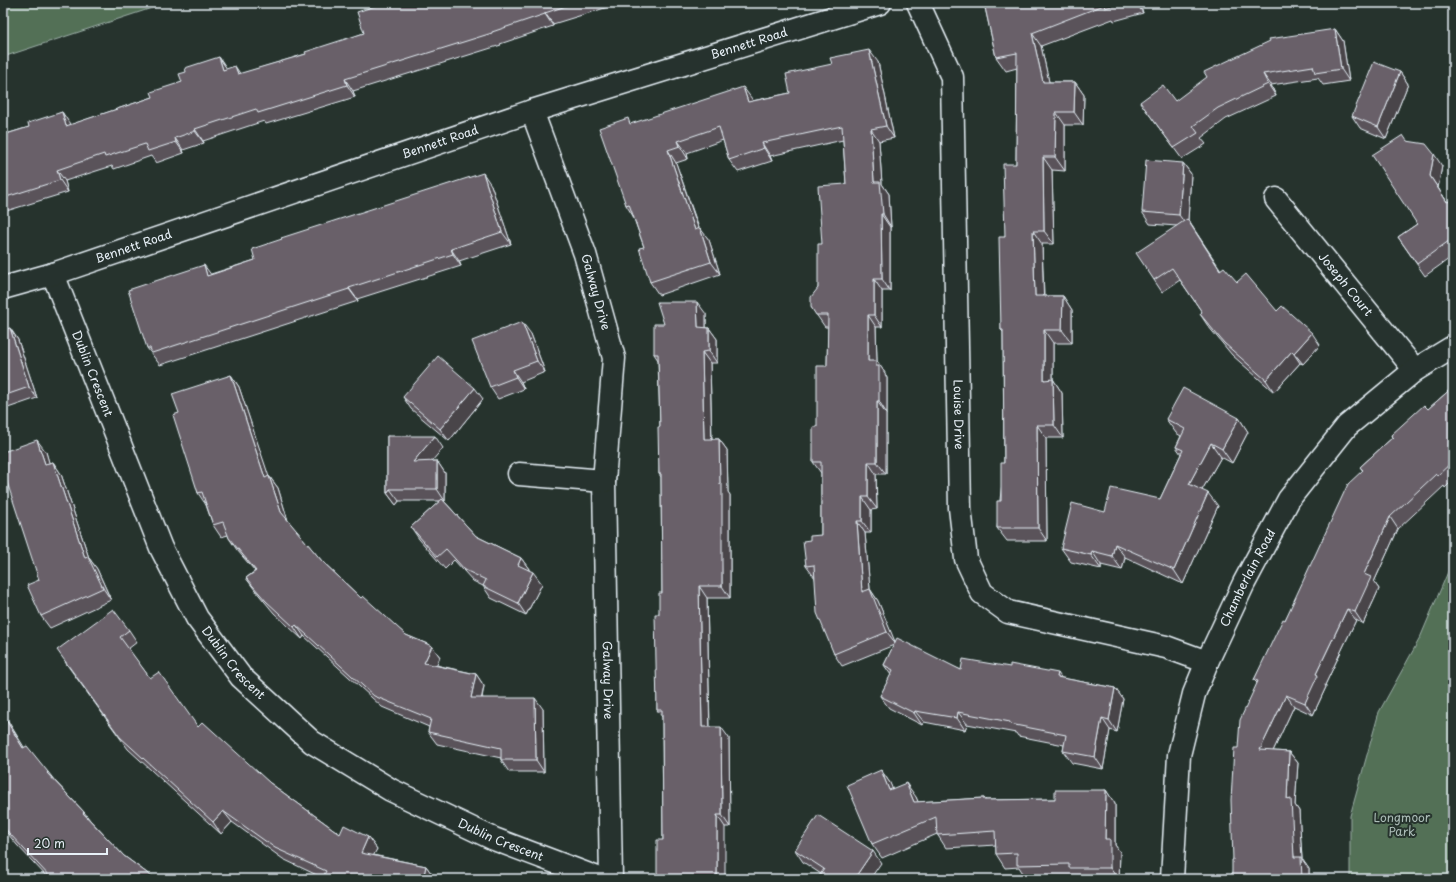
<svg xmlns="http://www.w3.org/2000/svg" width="1456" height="882" font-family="'Playpen Sans',sans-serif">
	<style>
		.green { fill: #526f57; stroke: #9db0a8 }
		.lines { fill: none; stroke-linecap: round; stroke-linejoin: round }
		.minor-casing { stroke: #e8f1f8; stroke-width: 25 }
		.minor { stroke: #26332d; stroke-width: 22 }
		.wall { fill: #5a535a; stroke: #e8f1f8 }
		.shaded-wall { fill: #4a444a; stroke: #e8f1f8 }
		.building { fill: #696169; stroke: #e8f1f8 }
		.labels { text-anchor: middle; stroke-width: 4; stroke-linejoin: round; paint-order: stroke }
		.street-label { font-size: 12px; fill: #e8f1f8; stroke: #26332d }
		.park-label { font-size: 12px; fill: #acbdb8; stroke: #26332d }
	</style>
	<rect width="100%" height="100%" fill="#26332d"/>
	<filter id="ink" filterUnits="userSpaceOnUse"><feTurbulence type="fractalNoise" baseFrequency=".025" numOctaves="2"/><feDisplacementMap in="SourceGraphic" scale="8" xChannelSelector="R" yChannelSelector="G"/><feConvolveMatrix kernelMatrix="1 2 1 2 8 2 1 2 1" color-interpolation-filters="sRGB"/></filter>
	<g filter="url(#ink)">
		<g class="green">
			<polygon points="3,3 167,3 3,57"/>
			<polygon points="1453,560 1453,879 1350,879 1350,816 1379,712 1420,638"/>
		</g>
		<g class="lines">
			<defs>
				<g id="minor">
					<path id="s1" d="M918,3l34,74 8,431 6,51 16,34 26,19 158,35 41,15"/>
					<path id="s2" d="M532,111l53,143 29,104 -10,123 7,398"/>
					<path id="s3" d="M1276,199l139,171"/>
					<path id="s4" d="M53,274l108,274 36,70 44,59 71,65 79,48 103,49 106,40"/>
					<path id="s5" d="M3,288l50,-14 479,-163 348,-108"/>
					<polyline points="519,474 604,481"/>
					<path id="s6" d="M1172,879l7,-124 15,-61 13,-32 37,-79 45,-84 58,-73 68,-56 38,-23"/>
				</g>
			</defs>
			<use href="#minor" class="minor-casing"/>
			<use href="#minor" class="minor"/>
		</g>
		<g class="wall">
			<polygon points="384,3 392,3 393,4 396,3 621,3 553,24 553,26 500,44 501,45 353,91 355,97 266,124 264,121 203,141 204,143 183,150 184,153 156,163 151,156 114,169 112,166 65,181 68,192 3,212 3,135 29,127 62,112 70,125 153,97 182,82 219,57 227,69 240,74 306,54 364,33"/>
			<polygon points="984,3 1140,3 1143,13 1114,21 1113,19 1041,46 1049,82 1075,82 1084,95 1083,125 1065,125 1065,171 1052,170 1054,244 1042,244 1044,296 1063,296 1072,310 1072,343 1053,343 1053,379 1062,393 1063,438 1046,438 1047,541 1007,541 997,528 1004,463 1003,332 1001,330 1005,237 1016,164 1017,68 1006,71 996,57"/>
			<polygon points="1335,29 1343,41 1349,81 1323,85 1318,78 1271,85 1276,96 1226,119 1201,138 1206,144 1182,159 1140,102 1175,101"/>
			<polygon points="878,62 894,138 879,141 882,184 889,194 891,227 890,227 890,291 882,291 882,327 876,327 877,361 885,373 885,374 887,378 887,414 886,414 886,474 876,474 877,509 871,510 871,533 865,533 870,589 878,601 895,643 961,670 1062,678 1115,688 1123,699 1117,732 1110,730 1103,769 1072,763 1063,751 1064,745 1018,736 1016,733 967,724 965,730 924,722 922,725 889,708 880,696 891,675 884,665 894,645 842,666 834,654 815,578 806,566 810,540 821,535 821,473 813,462 817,427 827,366 828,327 825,327 811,307 818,288 822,244 846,184 843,140 770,156 772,161 738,172 729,160 723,140 687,153 688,159 676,163 699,228 709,240 720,274 659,295 650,282 644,247 633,216 626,205 632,124 752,99 752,101 790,93"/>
			<polygon points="1400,72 1408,84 1386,139 1360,128 1352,116"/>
			<polygon points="1408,141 1442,166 1438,188 1447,202 1453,206 1453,256 1425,276 1398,237 1417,224"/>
			<polygon points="1183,163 1191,174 1188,220 1221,270 1277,311 1320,345 1303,364 1300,363 1274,392 1232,355 1208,326 1200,314 1202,312 1180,280 1162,292 1154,280 1177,226 1150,224 1142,212"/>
			<polygon points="491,185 511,244 459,261 461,266 357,299 358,301 160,365 147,348 211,274"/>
			<polygon points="706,314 706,328 709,328 717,339 717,363 710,363 712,439 719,439 727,450 728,492 730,495 730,598 707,598 710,727 729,738 730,827 725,827 663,840 662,717 657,710 659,614 662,593 661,477 659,474 660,427 658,360 654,354 664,324"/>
			<polygon points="10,328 18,340 37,398 5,409 3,406 3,330"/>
			<polygon points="531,334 545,372 521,382 524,389 498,399 490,387"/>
			<polygon points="231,375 239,387 268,476 269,476 278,488 288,521 322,561 361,598 406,635 432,646 440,657 436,665 476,674 484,686 482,698 543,709 544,772 509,772 501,760 501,758 437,744 428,732 429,727 382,707 304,636 302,639 274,613 255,590 246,578 255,571 237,550 229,538 228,535 221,537 213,525 206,505 198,493 179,413"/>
			<polygon points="1453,387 1453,480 1445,488 1444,486 1398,529 1374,582 1379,589 1363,624 1356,620 1325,685 1326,687 1313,715 1294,706 1273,751 1289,752 1298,763 1295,805 1299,811 1302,859 1309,869 1309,879 1232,879 1233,860 1257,683 1254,680 1285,620 1363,471 1360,467 1392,438 1391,435 1428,409"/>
			<polygon points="403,397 483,399 449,441 411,409"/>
			<polygon points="1239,418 1248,432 1232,463 1221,457 1202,490 1218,506 1183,584 1125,557 1122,570 1101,565 1101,569 1071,562 1061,548 1105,512 1160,499 1181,454 1176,447 1181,436 1176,433 1166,419"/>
			<polygon points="387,436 443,448 431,461 437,461 445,473 445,501 444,501 476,536 521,558 529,569 529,570 542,584 526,615 491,598 483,586 473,581 454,560 445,569 419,539 411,527 440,501 399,501 396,505 387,493"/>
			<polygon points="46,452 49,463 53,462 61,474 89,558 97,569 111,600 50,628 41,616 39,580"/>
			<polygon points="129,630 137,642 128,649 150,678 198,727 270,783 340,834 368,837 377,849 373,855 426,866 434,877 434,879 322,879 323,878 283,859 232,822 221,834 128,749 65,662"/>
			<polygon points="3,713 24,748 48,772 55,781 84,812 90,820 124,856 155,879 49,879 17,845 3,828"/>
			<polygon points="881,770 890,783 892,789 916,797 918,802 984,798 986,800 1055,799 1106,790 1115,804 1115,845 1120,852 1119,879 1077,879 1076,877 1026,878 1019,867 1005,868 996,854 996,845 946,848 937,834 882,858 872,844"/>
			<polygon points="795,850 881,863 821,874 803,862"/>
		</g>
		<g class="shaded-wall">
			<polygon points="1136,3 1140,3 1143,13"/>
			<polygon points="545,13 553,24 553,26 545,14"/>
			<polygon points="1335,29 1343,41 1349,81 1341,69"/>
			<polygon points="1032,33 1041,46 1052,95 1043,82"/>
			<polygon points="869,50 878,62 894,138 886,126"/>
			<polygon points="219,57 227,69 223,70"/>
			<polygon points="235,66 243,78 238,74"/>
			<polygon points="1400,72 1408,84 1386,139 1378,127"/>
			<polygon points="1263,74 1271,85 1276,96 1268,84"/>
			<polygon points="345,79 353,91 355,97 347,85"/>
			<polygon points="1075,82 1084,95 1083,125 1074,112"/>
			<polygon points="743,87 752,99 757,114 748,102"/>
			<polygon points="62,112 70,124 75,138 66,126"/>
			<polygon points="1056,112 1065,125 1065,171 1055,157"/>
			<polygon points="195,129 203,141 204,143 195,131"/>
			<polygon points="871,129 879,141 882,184 889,194 891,227 883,214 874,182"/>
			<polygon points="175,138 183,150 184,153 176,142"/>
			<polygon points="678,141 687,153 688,159 680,146"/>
			<polygon points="762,143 770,156 772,161 764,148"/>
			<polygon points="668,150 676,163 703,242 695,230"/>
			<polygon points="1434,154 1442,166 1438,188 1453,211 1430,176"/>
			<polygon points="1043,157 1052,170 1054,244 1044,231"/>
			<polygon points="1183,163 1191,174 1188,220 1228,282 1179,215"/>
			<polygon points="57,170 65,181 68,192 60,180"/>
			<polygon points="483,173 491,185 511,244 502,232"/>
			<polygon points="881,214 890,227 890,291 882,279"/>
			<polygon points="700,228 709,240 720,274 711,262"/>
			<polygon points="1033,231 1042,244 1044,310 1035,296"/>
			<polygon points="451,249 459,261 461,266 453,254"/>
			<polygon points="204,265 212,276 207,276"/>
			<polygon points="874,279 882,291 882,327 874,315"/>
			<polygon points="349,288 357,299 358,301 349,289"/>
			<polygon points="1063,296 1072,310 1072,343 1062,330"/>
			<polygon points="697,302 706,314 706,339 698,327"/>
			<polygon points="868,315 876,327 877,361 885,373 885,374 887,378 887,414 879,401 868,361"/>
			<polygon points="522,322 531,334 545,372 537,361"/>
			<polygon points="10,328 18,340 37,398 29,387"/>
			<polygon points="709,328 717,339 717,363 709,351"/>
			<polygon points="1044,330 1053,343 1053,393 1044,380"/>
			<polygon points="1312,333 1320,345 1303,364 1294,353"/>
			<polygon points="1292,351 1300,363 1274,392 1266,380"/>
			<polygon points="702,352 710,363 712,451 704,439"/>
			<polygon points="513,370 521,382 524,389 516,377"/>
			<polygon points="231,375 239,387 273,489 265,478"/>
			<polygon points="1053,379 1062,393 1063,438 1054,425"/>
			<polygon points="475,388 483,399 449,441 440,429"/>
			<polygon points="877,401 886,414 886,474 877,462"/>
			<polygon points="1239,418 1248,432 1232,463 1222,449"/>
			<polygon points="1037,425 1046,438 1047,541 1038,528"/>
			<polygon points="435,436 443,448 421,474 413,462"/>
			<polygon points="719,439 727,450 728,492 730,495 730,598 722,586"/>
			<polygon points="37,440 46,452 53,476 45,464"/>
			<polygon points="1211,443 1221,457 1198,497 1189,484"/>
			<polygon points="437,461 445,473 445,501 437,489"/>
			<polygon points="53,462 61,474 89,558 97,569 111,600 103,588 85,558"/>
			<polygon points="868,462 876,474 877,509 868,497"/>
			<polygon points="269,476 278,488 289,524 281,512"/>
			<polygon points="390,489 399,501 396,505 387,493"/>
			<polygon points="1208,493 1218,506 1183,584 1174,570"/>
			<polygon points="862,497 871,510 871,533 862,521"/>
			<polygon points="1390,517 1398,529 1374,582 1379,589 1363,624 1355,612 1364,574"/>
			<polygon points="857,521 865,533 870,589 878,601 896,644 887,632 862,592"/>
			<polygon points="1115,544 1125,557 1122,570 1112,556"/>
			<polygon points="1092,551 1101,565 1101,569 1091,555"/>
			<polygon points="521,558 529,569 526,576 518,565"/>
			<polygon points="533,572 542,584 526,615 518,603"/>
			<polygon points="699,586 707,598 710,739 702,727"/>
			<polygon points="1347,609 1356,620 1325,685 1326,687 1313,715 1305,703 1316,674"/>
			<polygon points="296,625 304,636 302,639 294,627"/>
			<polygon points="432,646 440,657 433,675 424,663"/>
			<polygon points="1058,673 1066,685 1057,677"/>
			<polygon points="476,674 484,686 479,710 471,698"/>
			<polygon points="1115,688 1123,699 1117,732 1109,720"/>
			<polygon points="1286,695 1294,706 1268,762 1260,750"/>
			<polygon points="535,698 543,709 544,772 536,760"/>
			<polygon points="915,711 924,722 922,725 914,713"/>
			<polygon points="958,712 967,724 965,730 957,718"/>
			<polygon points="3,713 32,760 23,748 3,715"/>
			<polygon points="1102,718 1110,730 1103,769 1095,757"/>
			<polygon points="721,727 729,738 730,827 722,815"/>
			<polygon points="1289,752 1298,763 1295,805 1299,811 1302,859 1309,869 1309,879 1302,879 1294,857 1287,800"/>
			<polygon points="881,770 890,783 899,804 889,790"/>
			<polygon points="906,783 916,797 924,815 914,802"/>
			<polygon points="1106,790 1115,804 1115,845 1120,852 1119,879 1118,879 1110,868 1105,839"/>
			<polygon points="223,811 232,822 221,834 213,822"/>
			<polygon points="717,815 725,827 725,879 717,879"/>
			<polygon points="368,837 377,849 369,864 361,853"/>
			<polygon points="873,851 881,863 870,879 854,879"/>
			<polygon points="426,866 434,877 434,879 423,879"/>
		</g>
		<g class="building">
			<polygon points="384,3 391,3 392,4 396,3 575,3 545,13 545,14 492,32 492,33 345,79 347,85 258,113 256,109 195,129 195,131 175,138 176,142 148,151 145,144 105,157 104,154 57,170 60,180 3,198 3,135 29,127 28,123 62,112 66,126 153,97 151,92 182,82 179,74 186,72 185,68 219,57 223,70 235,66 238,74 306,54 305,52 364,33 357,12"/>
			<polygon points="984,3 1122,3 1105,8 1104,5 1032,33 1043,82 1075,82 1074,112 1056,112 1055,157 1043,157 1044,231 1033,231 1035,296 1063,296 1062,330 1044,330 1044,380 1053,379 1054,425 1037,425 1038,528 997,528 997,501 1001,501 1001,463 1004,463 1003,330 1001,330 999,237 1005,237 1003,164 1016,164 1017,53 996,57"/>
			<polygon points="1335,29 1341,69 1315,73 1313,66 1263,74 1268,84 1218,108 1193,126 1198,133 1174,148 1140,102 1163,85 1175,101 1207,77 1204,72 1270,41 1269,39"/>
			<polygon points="869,50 886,126 871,129 874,182 880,182 883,214 881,214 882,279 874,279 874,315 868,315 868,361 876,361 876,366 879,366 879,401 877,401 877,462 868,462 868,497 862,497 862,521 857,521 862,592 870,589 887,632 834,654 817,613 814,565 806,566 803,541 810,540 810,536 821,535 821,462 813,462 813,427 817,427 817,366 827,366 828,315 816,315 811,307 811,297 818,288 818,244 822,244 818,186 846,184 842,126 762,143 764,148 729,160 719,127 678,141 680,146 668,150 695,230 700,228 711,262 650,282 639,248 644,247 629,204 626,205 599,128 628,118 630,124 743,87 748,102 790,93 786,74 832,64 830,58"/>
			<polygon points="1374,62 1400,72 1378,127 1352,116"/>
			<polygon points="1403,135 1407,141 1426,144 1434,154 1430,176 1447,202 1449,201 1453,206 1453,238 1417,264 1398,237 1417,224 1372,155"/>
			<polygon points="1146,160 1183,163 1179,215 1142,212"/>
			<polygon points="483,173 502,232 451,249 453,254 349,288 349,289 152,353 150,348 147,348 128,290 204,265 207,276 255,260 252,249 282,239 281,238"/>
			<polygon points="1187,219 1220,270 1224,267 1237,282 1246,274 1277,311 1282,306 1312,333 1294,353 1292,351 1266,380 1224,343 1200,314 1202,312 1172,268 1154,280 1136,253"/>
			<polygon points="657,302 697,302 698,327 709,328 709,351 702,352 704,439 719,439 720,484 722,484 722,586 699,586 702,727 721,727 722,815 717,815 717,879 657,879 657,840 663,840 662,710 657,710 655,614 659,614 659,593 662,593 661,474 659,474 658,427 660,427 658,354 654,354 654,324 664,324"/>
			<polygon points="522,322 537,361 513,370 516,377 490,387 472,341"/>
			<polygon points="10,328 29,387 3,396 3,330"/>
			<polygon points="438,356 475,388 440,429 403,397"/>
			<polygon points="231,375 265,478 269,476 281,512 322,561 361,598 363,596 406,635 432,646 424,663 476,674 471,698 535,698 536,760 501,760 501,748 428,732 431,719 374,696 296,625 294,627 266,601 246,578 256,571 229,538 223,522 213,525 202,492 198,493 173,415 179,413 172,394"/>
			<polygon points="1453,387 1453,461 1437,476 1436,474 1390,517 1364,574 1371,577 1355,612 1347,609 1316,674 1318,675 1305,703 1286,695 1260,750 1289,752 1287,800 1291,799 1294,857 1301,857 1302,879 1232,879 1232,860 1233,860 1231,800 1234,748 1238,748 1240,720 1258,681 1254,680 1283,619 1285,620 1348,484 1363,470 1360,467 1393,437 1391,435 1424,405 1428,409"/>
			<polygon points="1183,388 1239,418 1222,449 1211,443 1189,484 1208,493 1174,570 1115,544 1112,556 1092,551 1091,555 1061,548 1072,503 1105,512 1111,488 1160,499 1183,450 1176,447 1185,429 1166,419"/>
			<polygon points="387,436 435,436 413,462 437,461 437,489 390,489 387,493"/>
			<polygon points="37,440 45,464 53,462 85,558 88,557 103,588 41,616 27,585 39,580 3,470 3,452"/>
			<polygon points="442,499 476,536 521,558 518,565 533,572 518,603 483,586 486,580 465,570 446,549 437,557 411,527"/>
			<polygon points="113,609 129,630 120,637 150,678 159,672 198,727 203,722 270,783 340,834 344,825 368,837 361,853 426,866 423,879 322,879 326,871 275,848 223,811 213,822 120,737 57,650"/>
			<polygon points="897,638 961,670 963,659 1010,667 1010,664 1058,673 1057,677 1115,688 1109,720 1102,718 1095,757 1063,751 1066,735 1010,724 1010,722 958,712 957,718 915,711 914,713 880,696 893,670 884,665"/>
			<polygon points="3,715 23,748 27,746 48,772 47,773 84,812 83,813 124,856 155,879 52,879 9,833 3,826"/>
			<polygon points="881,770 889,790 906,783 914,802 984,798 984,800 1055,799 1055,790 1106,790 1105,839 1110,839 1110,868 1069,868 1069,864 1017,865 1017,853 996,854 995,831 937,835 936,817 872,844 847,785"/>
			<polygon points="818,815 873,851 854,879 817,879 824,869 795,850"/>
		</g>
	</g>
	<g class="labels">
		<g class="street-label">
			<text dy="4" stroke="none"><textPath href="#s5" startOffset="785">Bennett Road</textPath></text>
			<text dy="4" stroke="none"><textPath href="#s5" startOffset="461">Bennett Road</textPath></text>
			<text dy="4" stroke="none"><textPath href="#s5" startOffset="137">Bennett Road</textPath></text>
			<text dy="4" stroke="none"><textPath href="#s3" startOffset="110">Joseph Court</textPath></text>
			<text dy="4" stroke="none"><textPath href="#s2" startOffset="192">Galway Drive</textPath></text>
			<text dy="4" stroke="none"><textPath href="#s4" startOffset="107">Dublin Crescent</textPath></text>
			<text dy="4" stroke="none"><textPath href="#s1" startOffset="419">Louise Drive</textPath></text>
			<text dy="4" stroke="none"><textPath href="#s6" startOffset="315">Chamberlain Road</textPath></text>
			<text dy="4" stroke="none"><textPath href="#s4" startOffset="431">Dublin Crescent</textPath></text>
			<text dy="4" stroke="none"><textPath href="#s2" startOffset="583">Galway Drive</textPath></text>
			<text dy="4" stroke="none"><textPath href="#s4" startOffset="756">Dublin Crescent</textPath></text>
		</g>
		<g class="park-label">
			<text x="1402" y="822">Longmoor<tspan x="1402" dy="14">Park</tspan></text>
		</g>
	</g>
	<rect width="1456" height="882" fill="none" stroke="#26332d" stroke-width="16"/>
	<rect x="8" y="8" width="1440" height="866" fill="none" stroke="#e8f1f8" stroke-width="1.5" filter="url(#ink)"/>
	<path d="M28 848v6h79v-6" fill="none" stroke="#e8f1f8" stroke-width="2"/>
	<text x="34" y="848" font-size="12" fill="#e8f1f8" stroke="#26332d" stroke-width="3" paint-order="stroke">20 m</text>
</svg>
